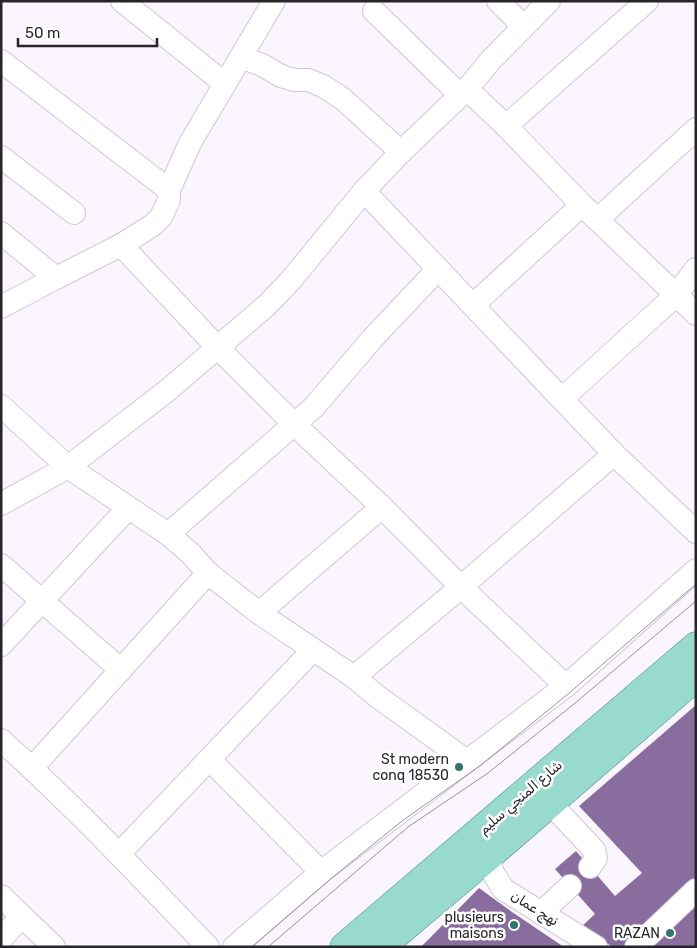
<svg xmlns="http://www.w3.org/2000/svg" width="697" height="948" font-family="Rubik,Vazirmatn,sans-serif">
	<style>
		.building { fill: #896d9e }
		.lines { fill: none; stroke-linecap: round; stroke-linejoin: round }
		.minor-casing { stroke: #cfc7d6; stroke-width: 24 }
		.major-casing { stroke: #458b80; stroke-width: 29 }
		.minor { stroke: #fff; stroke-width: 22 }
		.major { stroke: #99dacf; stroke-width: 28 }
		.tram { stroke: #97939a; stroke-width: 1 }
		.poi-dot { fill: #31766a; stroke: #fff; stroke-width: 2 }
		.labels { text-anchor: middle; stroke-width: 5; stroke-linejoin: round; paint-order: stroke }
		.poi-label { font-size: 14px; fill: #28252a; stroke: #fff; text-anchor: end }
		.street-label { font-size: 14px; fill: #28252a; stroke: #fff }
	</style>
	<rect width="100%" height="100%" fill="#faf5fe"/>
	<g class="building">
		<polygon points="696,705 696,883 629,947 613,947 580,928 595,914 555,869 576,851 615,896 642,873 579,806"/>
		<polygon points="479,888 512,912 564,947 421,947"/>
		<polygon points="696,892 696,947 643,947"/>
	</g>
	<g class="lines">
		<defs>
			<g id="minor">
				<polyline points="122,1 224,83"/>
				<polyline points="498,1 523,26"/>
				<polyline points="374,11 460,95"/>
				<polyline points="241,57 262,65 281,76 294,80 308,80 323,86 343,99 401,152"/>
				<polyline points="1,61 169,190"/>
				<polyline points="467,89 506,126 582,205 696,314"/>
				<polyline points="506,126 647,1"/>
				<polyline points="1,157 74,213"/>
				<polyline points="364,191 614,454 696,532"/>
				<polyline points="598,219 696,129"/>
				<polyline points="1,233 56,278 121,245 153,225 161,217 169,200 169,190 190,143 274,1"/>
				<polyline points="121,245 218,348 295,425 382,507 461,587 566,686"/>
				<polyline points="473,305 582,205"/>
				<polyline points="1,307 56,278"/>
				<polyline points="563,398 676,295 696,269"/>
				<polyline points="1,406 68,467 168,534 191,554 208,573 259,613 354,677 378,697 467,761"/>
				<polyline points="1,504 68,467 168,390 267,305 291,280 364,191 401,152 467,89 490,61 549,1"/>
				<polyline points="168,534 314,407 372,339 438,269"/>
				<polyline points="1,565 121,670"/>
				<polyline points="259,613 382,507"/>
				<polyline points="1,645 128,508"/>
				<polyline points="354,677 461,587 614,454"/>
				<path d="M1,740c73,66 140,137 207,207"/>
				<polyline points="210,760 321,872"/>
				<polyline points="32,768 208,573"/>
				<polyline points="550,803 594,850 596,858 590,867"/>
				<polyline points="487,843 492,871 503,889 596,947"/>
				<polyline points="119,854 312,651"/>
				<polyline points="1,896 54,947"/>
				<polyline points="541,913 570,886"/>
				<polyline points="1,939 22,916"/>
				<polyline points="234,947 321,872 566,686 696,570"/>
				<polyline points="636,947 696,890"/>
			</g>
			<g id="major">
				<polyline points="344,947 696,646"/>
				<polyline points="381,947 489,856 696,677"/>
			</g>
		</defs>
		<use href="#minor" class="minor-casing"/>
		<use href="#major" class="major-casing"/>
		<use href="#minor" class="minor"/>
		<use href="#major" class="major"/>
		<g class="tram">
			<polyline points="252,947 333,877 402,821 481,765 568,694 696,584"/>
			<polyline points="268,947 408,827 488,773 574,704 696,601"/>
		</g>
	</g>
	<g class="poi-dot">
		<circle cx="459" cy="767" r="5"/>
		<circle cx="514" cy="925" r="5"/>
		<circle cx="670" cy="933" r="5"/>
	</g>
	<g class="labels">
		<g class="poi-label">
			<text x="449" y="764">St modern<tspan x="449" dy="16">conq 18530</tspan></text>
			<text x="504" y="922">plusieurs<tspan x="504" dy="16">maisons</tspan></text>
			<text x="660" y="938">RAZAN</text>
		</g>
		<g class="street-label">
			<text transform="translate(520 797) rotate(-41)" y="5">شارع المنجي سليم</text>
			<text transform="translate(535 908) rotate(32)" y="5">نهج عمان</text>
		</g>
	</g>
	<rect width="697" height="948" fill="none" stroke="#28252a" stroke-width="5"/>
	<path d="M18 38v8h139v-8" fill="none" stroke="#28252a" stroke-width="2.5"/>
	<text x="25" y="38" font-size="15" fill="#28252a" stroke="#ffffff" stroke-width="4" paint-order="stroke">50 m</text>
</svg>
